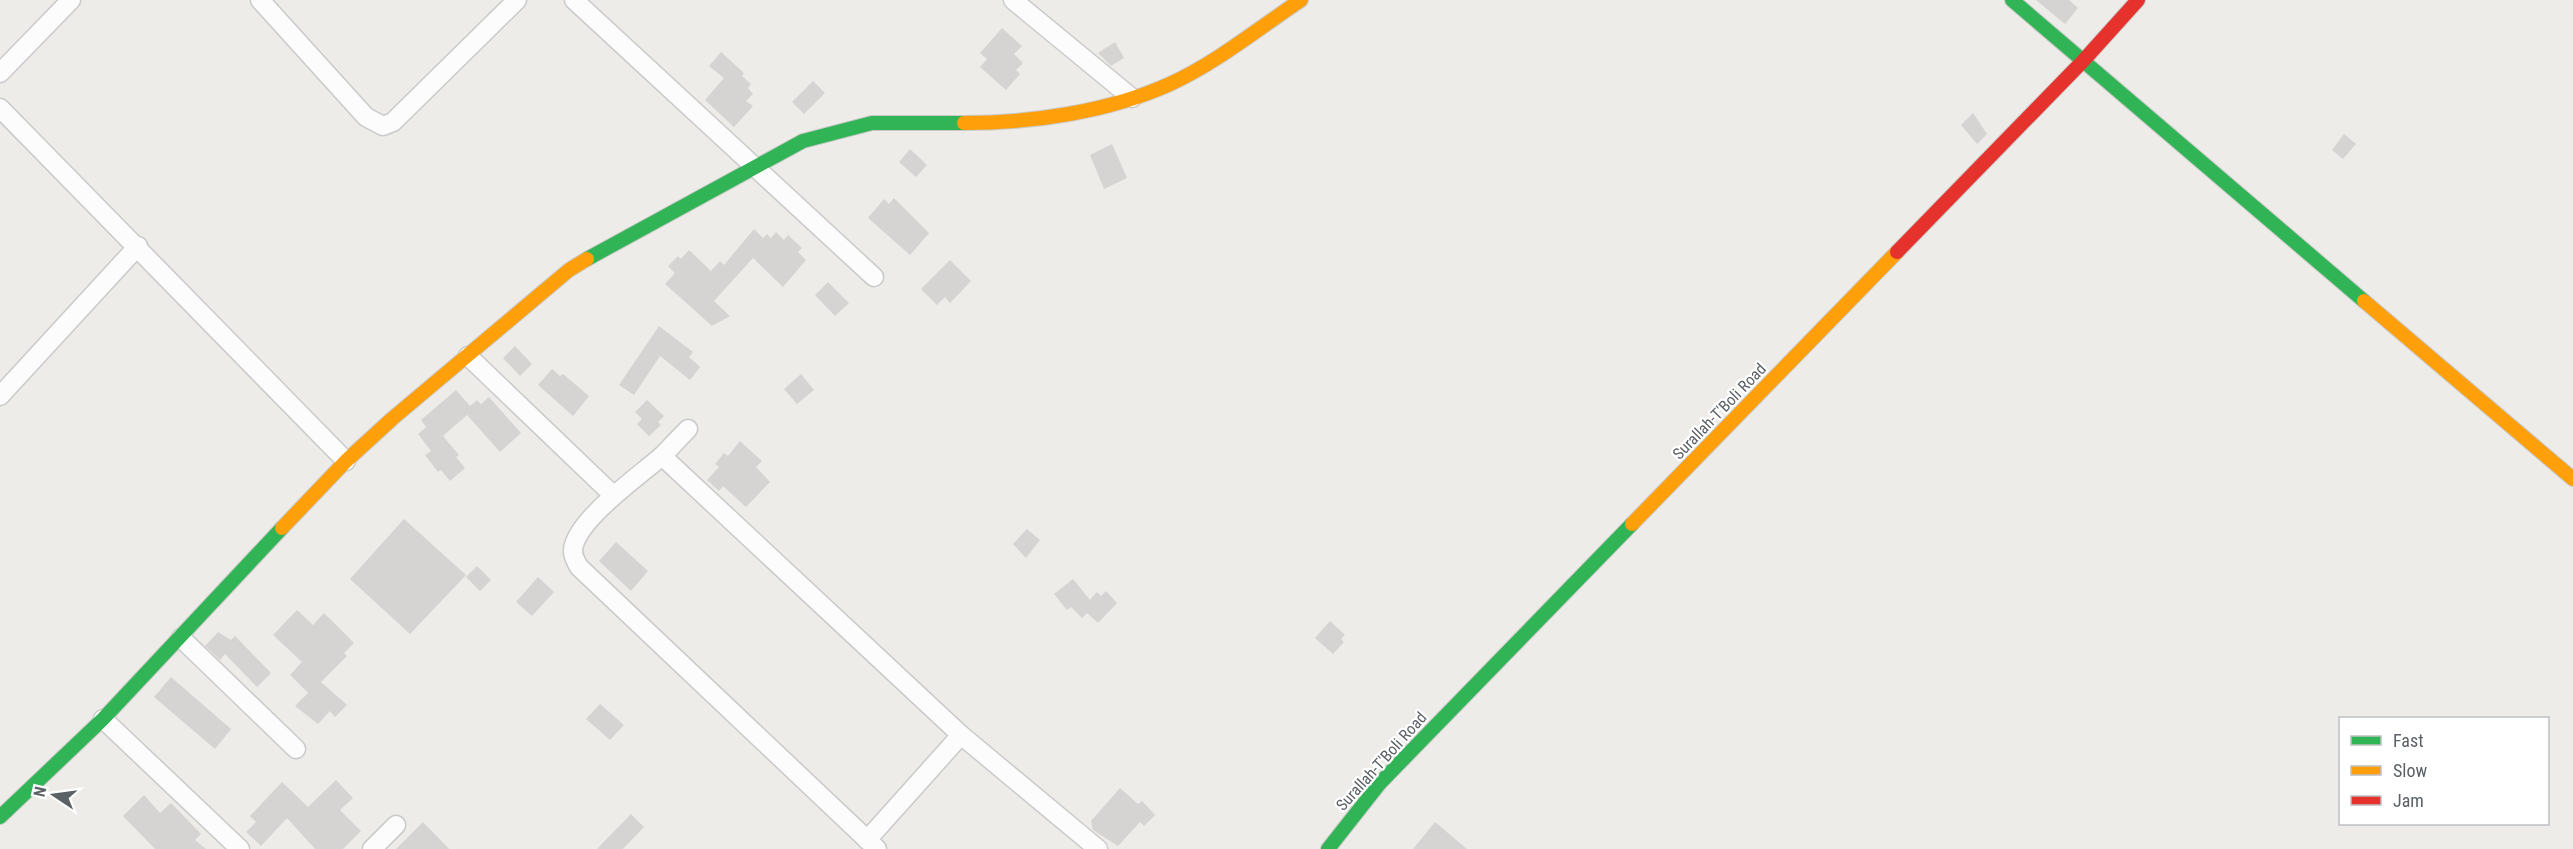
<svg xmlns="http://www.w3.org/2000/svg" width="2573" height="849" font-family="'Roboto Condensed',sans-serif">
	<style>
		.building { fill: #d5d4d2 }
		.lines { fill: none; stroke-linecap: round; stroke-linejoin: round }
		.street-casing { stroke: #cacaca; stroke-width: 21 }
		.fast-casing { stroke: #c9c9c8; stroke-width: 16 }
		.slow-casing { stroke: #c9c9c8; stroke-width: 16 }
		.jam-casing { stroke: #c9c9c8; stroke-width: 16 }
		.street { stroke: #fcfcfc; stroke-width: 18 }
		.fast { stroke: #30b455; stroke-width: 14 }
		.slow { stroke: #ff9f0a; stroke-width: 14 }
		.jam { stroke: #e5322d; stroke-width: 14 }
		.labels { text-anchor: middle; stroke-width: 4.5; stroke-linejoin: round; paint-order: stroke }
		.street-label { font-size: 16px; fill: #5c6166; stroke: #fff }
	</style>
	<rect width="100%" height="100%" fill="#edece8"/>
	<g class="building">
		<polygon points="2036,0 2069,0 2078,8 2065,24"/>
		<polygon points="1002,28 1022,46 1014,54 1023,63 1016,70 1020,74 1006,90 980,67 987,59 980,53"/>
		<polygon points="1115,42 1124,58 1111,66 1098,53"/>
		<polygon points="721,52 744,73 742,76 751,84 748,88 753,94 746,101 753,106 734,127 705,100 724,78 709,66"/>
		<polygon points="813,81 825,93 804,114 792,102"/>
		<polygon points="1973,113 1987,134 1977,144 1961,125"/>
		<polygon points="2344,134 2356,144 2343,159 2332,150"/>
		<polygon points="1112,144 1127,178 1104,189 1090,155"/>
		<polygon points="910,149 927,165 916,177 899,162"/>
		<polygon points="894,198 929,233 910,255 868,218 884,199 889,204"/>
		<polygon points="754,229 763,238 767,234 771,238 776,232 784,240 788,235 802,248 798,252 806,260 783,287 753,258 714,301 730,316 712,326 665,284 675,273 668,266 678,256 681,259 689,250 711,271 720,261 724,265"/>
		<polygon points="950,260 971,281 950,303 945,297 937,305 921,289"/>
		<polygon points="828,282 849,303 835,316 815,295"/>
		<polygon points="659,326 693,352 689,357 700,367 690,380 660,356 634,395 619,385"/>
		<polygon points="515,346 532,364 520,376 503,358"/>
		<polygon points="552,369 560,376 563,374 589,396 573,416 538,385"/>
		<polygon points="801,374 814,390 797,404 784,389"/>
		<polygon points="456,390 470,406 477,400 481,404 489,397 521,433 500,452 467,415 443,436 459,455 456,457 465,468 450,481 441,470 438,472 425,455 431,451 418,434 426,427 421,420"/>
		<polygon points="647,400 664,416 658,422 661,425 649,436 637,424 642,419 635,412"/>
		<polygon points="740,441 762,461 756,467 770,482 746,507 723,486 719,491 707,480 719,467 715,464 724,453 728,456"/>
		<polygon points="404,519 466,575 410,634 350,579"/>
		<polygon points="1027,529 1040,540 1026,558 1013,544"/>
		<polygon points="616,542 648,571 631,591 599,561"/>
		<polygon points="477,566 491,580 480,591 466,577"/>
		<polygon points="538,577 554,592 532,616 516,602"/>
		<polygon points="1073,579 1090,600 1097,592 1101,596 1106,591 1117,603 1098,623 1087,613 1082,618 1071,607 1067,610 1054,594"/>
		<polygon points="297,610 313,625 324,613 354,643 344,653 347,656 321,682 347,705 335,717 330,711 318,724 295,706 308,693 290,675 302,662 273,635"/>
		<polygon points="1330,621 1345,635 1341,639 1344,642 1333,654 1315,638"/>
		<polygon points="218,632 231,640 235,636 271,673 257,687 225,654 220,660 205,646"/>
		<polygon points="171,677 231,729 215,749 154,697"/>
		<polygon points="600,704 624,725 610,740 586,719"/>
		<polygon points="336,780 353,798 340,810 361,831 343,849 315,849 287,818 261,846 246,832 256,822 250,816 282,782 308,807"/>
		<polygon points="1120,788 1138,804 1142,801 1155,815 1144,826 1140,822 1118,846 1093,830 1091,821"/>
		<polygon points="144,795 160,813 171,803 201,834 195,840 206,849 155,849 123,816"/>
		<polygon points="631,814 644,827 623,849 597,849"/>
		<polygon points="423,822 449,849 396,849"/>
		<polygon points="1435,822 1467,849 1413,849"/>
	</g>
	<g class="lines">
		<defs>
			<g id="street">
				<polyline points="260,0 366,117 383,126 393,122 517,0"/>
				<polyline points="574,0 874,277"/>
				<polyline points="1013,0 1132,98"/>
				<polyline points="0,73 71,0"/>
				<polyline points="0,108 346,461"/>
				<polyline points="468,356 613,495"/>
				<polyline points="0,396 138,246"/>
				<path d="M688,429c-9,9 -17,18 -26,27 -23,20 -80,60 -88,89 -3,8 1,15 5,22l298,282"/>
				<polyline points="662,456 961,735 1098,849"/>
				<polyline points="181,638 296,749"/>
				<polyline points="103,719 240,849"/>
				<polyline points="867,840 961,735"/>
				<polyline points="372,849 396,825"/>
			</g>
			<g id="fast">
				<polyline points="2012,0 2364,301"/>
				<polyline points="587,259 803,141 872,123 964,123"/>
				<polyline points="0,817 103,719 282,528"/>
				<polyline points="1328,849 1380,783 1632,524"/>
			</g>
			<g id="slow">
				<path d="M964,123c67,0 144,-11 206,-39 46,-21 89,-56 131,-84"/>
				<polyline points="2364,301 2573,479"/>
				<polyline points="1632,524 1897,252"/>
				<polyline points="282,528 346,461 393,418 569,270 587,259"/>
			</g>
			<polyline id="jam" points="1897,252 2083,61 2138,0"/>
		</defs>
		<use href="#street" class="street-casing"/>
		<use href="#fast" class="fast-casing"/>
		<use href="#slow" class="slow-casing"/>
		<use href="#jam" class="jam-casing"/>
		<use href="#street" class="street"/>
		<use href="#fast" class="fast"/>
		<use href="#slow" class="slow"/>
		<use href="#jam" class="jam"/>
	</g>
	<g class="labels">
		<g class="street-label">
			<text transform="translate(1719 411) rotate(-46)" y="6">Surallah-T'Boli Road</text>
			<text transform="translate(1381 761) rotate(-48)" y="6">Surallah-T'Boli Road</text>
		</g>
	</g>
	<rect x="2339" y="717" width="210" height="108" fill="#ffffff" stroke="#bec0c2" stroke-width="1.5"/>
	<rect x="2351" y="736" width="30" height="9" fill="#30b455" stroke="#bec0c2" stroke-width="1.5"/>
	<text x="2393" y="747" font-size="18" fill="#5c6166">Fast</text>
	<rect x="2351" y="766" width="30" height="9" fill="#ff9f0a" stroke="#bec0c2" stroke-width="1.5"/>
	<text x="2393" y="777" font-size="18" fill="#5c6166">Slow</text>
	<rect x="2351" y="796" width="30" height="9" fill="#e5322d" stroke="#bec0c2" stroke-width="1.5"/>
	<text x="2393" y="807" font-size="18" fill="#5c6166">Jam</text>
	<g transform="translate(54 795) rotate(283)" stroke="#ffffff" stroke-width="4.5" paint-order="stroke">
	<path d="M0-4.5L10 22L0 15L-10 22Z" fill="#5c6166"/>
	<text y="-9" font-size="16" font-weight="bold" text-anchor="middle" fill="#5c6166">N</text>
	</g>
</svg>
